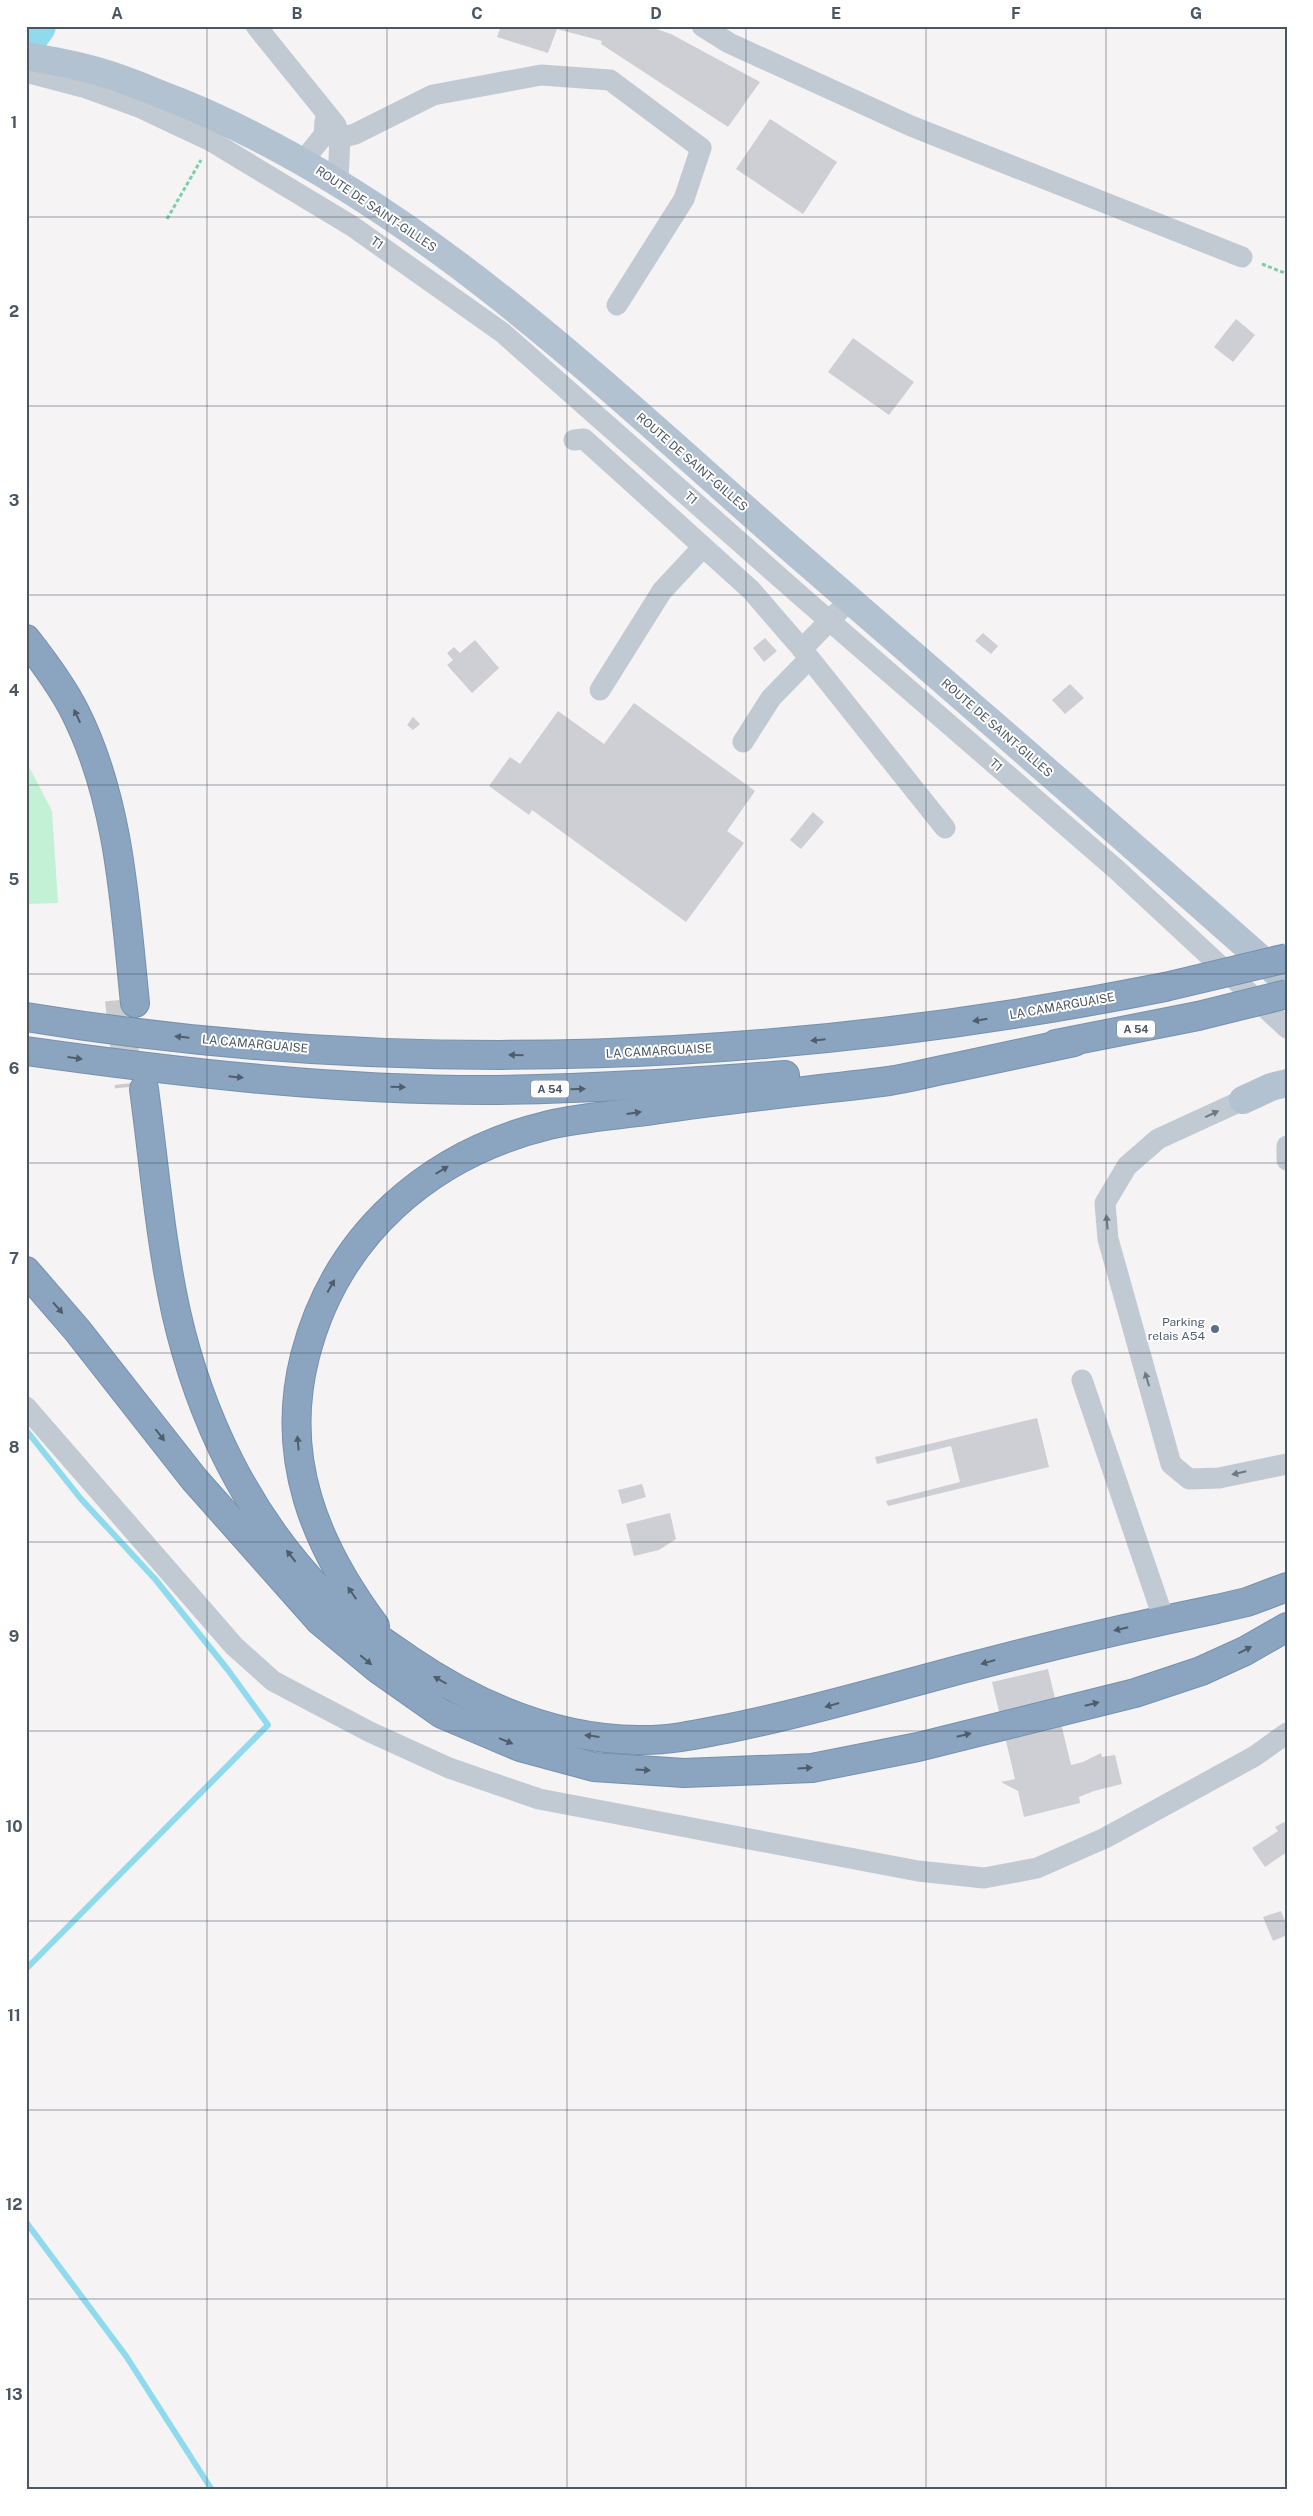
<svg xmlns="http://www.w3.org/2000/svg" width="1313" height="2516" font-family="'Public Sans',sans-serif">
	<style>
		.green { fill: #c3f1d5 }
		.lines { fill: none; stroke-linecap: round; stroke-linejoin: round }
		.stream { stroke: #90daee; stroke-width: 6 }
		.river { stroke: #90daee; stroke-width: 38 }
		.building { fill: #cdcfd5 }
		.highway-tunnel { stroke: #caccce; stroke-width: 28; stroke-dasharray: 28 14; stroke-linecap: butt }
		.highway-casing { stroke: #7690ad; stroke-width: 30 }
		.path { stroke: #7ad0a6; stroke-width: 3; stroke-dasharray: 4 2.5; stroke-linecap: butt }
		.minor { stroke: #c1cad2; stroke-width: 21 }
		.major { stroke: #b3c2d1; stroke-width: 28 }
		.highway { stroke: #8ba5c1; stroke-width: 28 }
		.highway-bridge-casing { stroke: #7690ad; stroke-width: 30; stroke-linecap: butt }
		.highway-bridge { stroke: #8ba5c1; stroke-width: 28 }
		.oneway { fill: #505e6b }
		.oneway2 { fill: #6e7983 }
		.grid { fill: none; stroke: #4a5661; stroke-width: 1; stroke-opacity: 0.55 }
		.service-dot { fill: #5c6f8a; stroke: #fff; stroke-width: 2 }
		.labels { text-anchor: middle; stroke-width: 4; stroke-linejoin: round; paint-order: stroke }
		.shield { fill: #fff; stroke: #808990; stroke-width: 1 }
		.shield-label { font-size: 11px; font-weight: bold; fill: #4a5661 }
		.street-label { font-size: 12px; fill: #4a5661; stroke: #fff }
		.service-label { font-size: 12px; fill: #4e5e75; stroke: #fff; text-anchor: end }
		.neatline { fill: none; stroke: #4a5661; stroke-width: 2 }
		.grid-label { font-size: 16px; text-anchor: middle; font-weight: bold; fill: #4a5661 }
	</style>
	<rect width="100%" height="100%" fill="#f5f3f3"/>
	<polygon class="green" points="26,761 52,811 58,903 26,904"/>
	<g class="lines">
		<g class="stream">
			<polyline points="26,1430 81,1499 155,1579 228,1670 268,1725 26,1969"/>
			<polyline points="26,2222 126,2356 212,2490"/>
		</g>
		<polyline class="river" points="26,41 37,26"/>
	</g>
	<g class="building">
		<polygon points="501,26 648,26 671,34 760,82 728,127 601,44 602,41 557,29 548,53 497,37"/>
		<polygon points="770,119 837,162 803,214 736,169"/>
		<polygon points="1236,319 1255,335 1233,362 1214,347"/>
		<polygon points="853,338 914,382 889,415 828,372"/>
		<polygon points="983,633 998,646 991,654 975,641"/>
		<polygon points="765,638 777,651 764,662 753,648"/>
		<polygon points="475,640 499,668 472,693 447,665 453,660 447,653 454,647 460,653"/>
		<polygon points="1070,684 1084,698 1065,714 1052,700"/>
		<polygon points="634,703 755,791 727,831 744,843 686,922 532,810 529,815 489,786 510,757 520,764 558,711 604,744"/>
		<polygon points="413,717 420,724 413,730 407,725"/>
		<polygon points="813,812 824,822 801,849 790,840"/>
		<polygon points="1037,1418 1049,1467 888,1506 886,1501 960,1482 951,1446 877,1464 875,1457"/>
		<polygon points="642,1484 646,1497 622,1504 618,1490"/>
		<polygon points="670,1513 676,1539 659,1550 634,1556 626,1524"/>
		<polygon points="1048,1669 1071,1765 1083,1762 1101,1753 1102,1757 1115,1755 1122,1784 1094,1791 1079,1797 1080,1803 1024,1817 1018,1791 1001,1782 1015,1779 992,1682"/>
		<polygon points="1284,1822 1287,1826 1287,1852 1265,1867 1252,1848 1278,1831 1275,1827"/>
		<polygon points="1281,1911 1287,1926 1287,1935 1273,1941 1263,1917"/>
	</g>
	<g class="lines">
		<polyline class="highway-tunnel" points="119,1000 129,1087"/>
		<defs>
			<g id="highway">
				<path d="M26,639c18,23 36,47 49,73 45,89 50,194 60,291"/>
				<path d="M26,1017c378,62 765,45 1139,-30"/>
				<polyline points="1056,1044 1198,1016"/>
				<path d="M26,1051c157,22 314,40 472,39 96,-1 191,-8 287,-15"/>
				<path d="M144,1089c10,74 16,150 32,223 24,106 72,205 148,283 25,25 55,44 84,64 69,47 146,80 230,81 33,1 66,-7 97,-13 59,-12 117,-28 175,-44 102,-28 204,-53 307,-74l30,-7 40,-15"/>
				<polyline points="26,1271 77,1330 194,1479 320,1621 378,1669 442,1714 520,1747 594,1767 684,1773 812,1768 918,1747 1135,1693 1201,1671 1245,1651 1287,1627"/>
				<path d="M375,1626c-60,-81 -96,-168 -70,-270 31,-121 124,-202 244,-231 34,-8 70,-10 105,-15 78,-12 156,-19 235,-29 21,-3 42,-9 63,-13 41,-9 81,-17 122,-26"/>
			</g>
		</defs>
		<use href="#highway" class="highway-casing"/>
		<g class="path">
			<polyline points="167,219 201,160"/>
			<polyline points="1262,264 1287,274"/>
		</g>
		<g class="minor">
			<polyline points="256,26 336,125 340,138 338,181"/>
			<polyline points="702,26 729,43 911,126 1242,257"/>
			<polyline points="26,72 83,87 141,108 211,141 352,226 503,333 802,597 1117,870 1287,1028"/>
			<polyline points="324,135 340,138 355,134 433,95 541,75 610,80 701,148 684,199 617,305"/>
			<polyline points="303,161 324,135 325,121"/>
			<polyline points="574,440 584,439 751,590 802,649"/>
			<polyline points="839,611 802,649 945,828"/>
			<polyline points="600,690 662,591 703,547"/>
			<polyline points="743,742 771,698 809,659"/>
			<polyline points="1243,1100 1158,1139 1127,1166 1105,1203 1108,1239 1171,1464 1189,1479 1219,1478 1287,1464"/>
			<polyline points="1287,1146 1287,1160"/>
			<polyline points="1082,1380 1164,1620"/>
			<polyline points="26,1407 234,1646 273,1681 370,1732 449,1768 539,1799 918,1871 984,1878 1037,1868 1105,1838 1255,1756 1287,1733"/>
		</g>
		<g class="major">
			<path d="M26,56c21,4 42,7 63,13 30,7 60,21 89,32 236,96 423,282 612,447 166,144 333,288 497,434"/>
			<polyline points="1243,1100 1271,1087 1287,1083"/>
		</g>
		<use href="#highway" class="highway"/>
		<defs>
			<g id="highway-bridge">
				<polyline points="1165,987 1287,958"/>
				<polyline points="1198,1016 1287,994"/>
			</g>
		</defs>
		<use href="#highway-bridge" class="highway-bridge-casing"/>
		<use href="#highway-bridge" class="highway-bridge"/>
	</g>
	<defs><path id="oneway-solid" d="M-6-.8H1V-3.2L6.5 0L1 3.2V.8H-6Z" transform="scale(1.25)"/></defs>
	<g class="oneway">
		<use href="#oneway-solid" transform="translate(77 716) rotate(-115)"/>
		<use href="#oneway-solid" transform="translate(980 1020) rotate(171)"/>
		<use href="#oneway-solid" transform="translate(182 1037) rotate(-174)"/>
		<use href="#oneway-solid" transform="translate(818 1040) rotate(174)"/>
		<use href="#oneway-solid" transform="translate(516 1055) rotate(-179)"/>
		<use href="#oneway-solid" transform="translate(75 1058) rotate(8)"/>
		<use href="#oneway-solid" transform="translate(236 1077) rotate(6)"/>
		<use href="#oneway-solid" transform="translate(398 1087) rotate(2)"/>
		<use href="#oneway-solid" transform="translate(578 1089) rotate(-1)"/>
		<use href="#oneway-solid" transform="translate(634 1113) rotate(-8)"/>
		<use href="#oneway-solid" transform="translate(442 1170) rotate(-31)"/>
		<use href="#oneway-solid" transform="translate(331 1286) rotate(-61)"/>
		<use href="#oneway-solid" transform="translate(58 1308) rotate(49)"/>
		<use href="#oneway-solid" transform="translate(160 1435) rotate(52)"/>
		<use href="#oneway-solid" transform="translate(298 1443) rotate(-95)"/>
		<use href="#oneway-solid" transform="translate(291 1556) rotate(-128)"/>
		<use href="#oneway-solid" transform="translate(352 1593) rotate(-125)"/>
		<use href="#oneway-solid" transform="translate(1121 1629) rotate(167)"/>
		<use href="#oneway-solid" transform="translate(1245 1650) rotate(-27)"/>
		<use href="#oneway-solid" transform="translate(366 1660) rotate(40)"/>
		<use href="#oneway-solid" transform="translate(988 1662) rotate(164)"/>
		<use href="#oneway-solid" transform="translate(440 1680) rotate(-150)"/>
		<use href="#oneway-solid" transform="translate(1092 1704) rotate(-14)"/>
		<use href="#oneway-solid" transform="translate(832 1705) rotate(164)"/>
		<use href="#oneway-solid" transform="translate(964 1735) rotate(-14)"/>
		<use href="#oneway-solid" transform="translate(592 1736) rotate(-173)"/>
		<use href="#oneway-solid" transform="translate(506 1741) rotate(23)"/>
		<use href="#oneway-solid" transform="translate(805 1768) rotate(-4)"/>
		<use href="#oneway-solid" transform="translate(643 1770) rotate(4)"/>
	</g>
	<g class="oneway2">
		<use href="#oneway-solid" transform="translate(1212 1114) rotate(-25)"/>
		<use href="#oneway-solid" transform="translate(1107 1222) rotate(-95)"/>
		<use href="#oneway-solid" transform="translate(1147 1379) rotate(-106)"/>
		<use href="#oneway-solid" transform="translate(1239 1473) rotate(167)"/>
	</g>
	<path class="grid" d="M207,26v2464M387,26v2464M567,26v2464M746,26v2464M926,26v2464M1106,26v2464M26,217h1261M26,406h1261M26,595h1261M26,785h1261M26,974h1261M26,1163h1261M26,1353h1261M26,1542h1261M26,1731h1261M26,1921h1261M26,2110h1261M26,2299h1261"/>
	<circle class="service-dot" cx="1215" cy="1329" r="5"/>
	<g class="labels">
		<g class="shield">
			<rect x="1117" y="1020.5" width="38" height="17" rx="4"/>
			<rect x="531" y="1080.5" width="38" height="17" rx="4"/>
		</g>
		<g class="shield-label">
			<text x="1136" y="1033">A 54</text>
			<text x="550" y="1093">A 54</text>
		</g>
		<g class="street-label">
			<text transform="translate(376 209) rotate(34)" y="4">ROUTE DE SAINT-GILLES</text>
			<text transform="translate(377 243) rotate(35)" y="4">T1</text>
			<text transform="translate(692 462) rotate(41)" y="4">ROUTE DE SAINT-GILLES</text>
			<text transform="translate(691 498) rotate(41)" y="4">T1</text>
			<text transform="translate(997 728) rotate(41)" y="4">ROUTE DE SAINT-GILLES</text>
			<text transform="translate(996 765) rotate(41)" y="4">T1</text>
			<text transform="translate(1062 1006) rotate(-10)" y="4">LA CAMARGUAISE</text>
			<text transform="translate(255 1044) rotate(5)" y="4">LA CAMARGUAISE</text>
			<text transform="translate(659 1051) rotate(-3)" y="4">LA CAMARGUAISE</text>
		</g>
		<g class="service-label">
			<text x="1205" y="1326">Parking<tspan x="1205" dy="14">relais A54</tspan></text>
		</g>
	</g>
	<rect width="1313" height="2516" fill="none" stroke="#ffffff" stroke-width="55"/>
	<rect x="28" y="28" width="1258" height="2460" class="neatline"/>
	<g class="grid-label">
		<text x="117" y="19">A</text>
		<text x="297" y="19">B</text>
		<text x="477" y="19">C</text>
		<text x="656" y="19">D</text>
		<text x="836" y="19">E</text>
		<text x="1016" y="19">F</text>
		<text x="1196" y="19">G</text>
		<text x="14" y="128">1</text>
		<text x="14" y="317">2</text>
		<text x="14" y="506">3</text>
		<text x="14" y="696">4</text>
		<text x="14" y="885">5</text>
		<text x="14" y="1074">6</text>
		<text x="14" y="1264">7</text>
		<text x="14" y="1453">8</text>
		<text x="14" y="1642">9</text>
		<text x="14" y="1832">10</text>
		<text x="14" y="2021">11</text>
		<text x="14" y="2210">12</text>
		<text x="14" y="2400">13</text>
	</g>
</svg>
